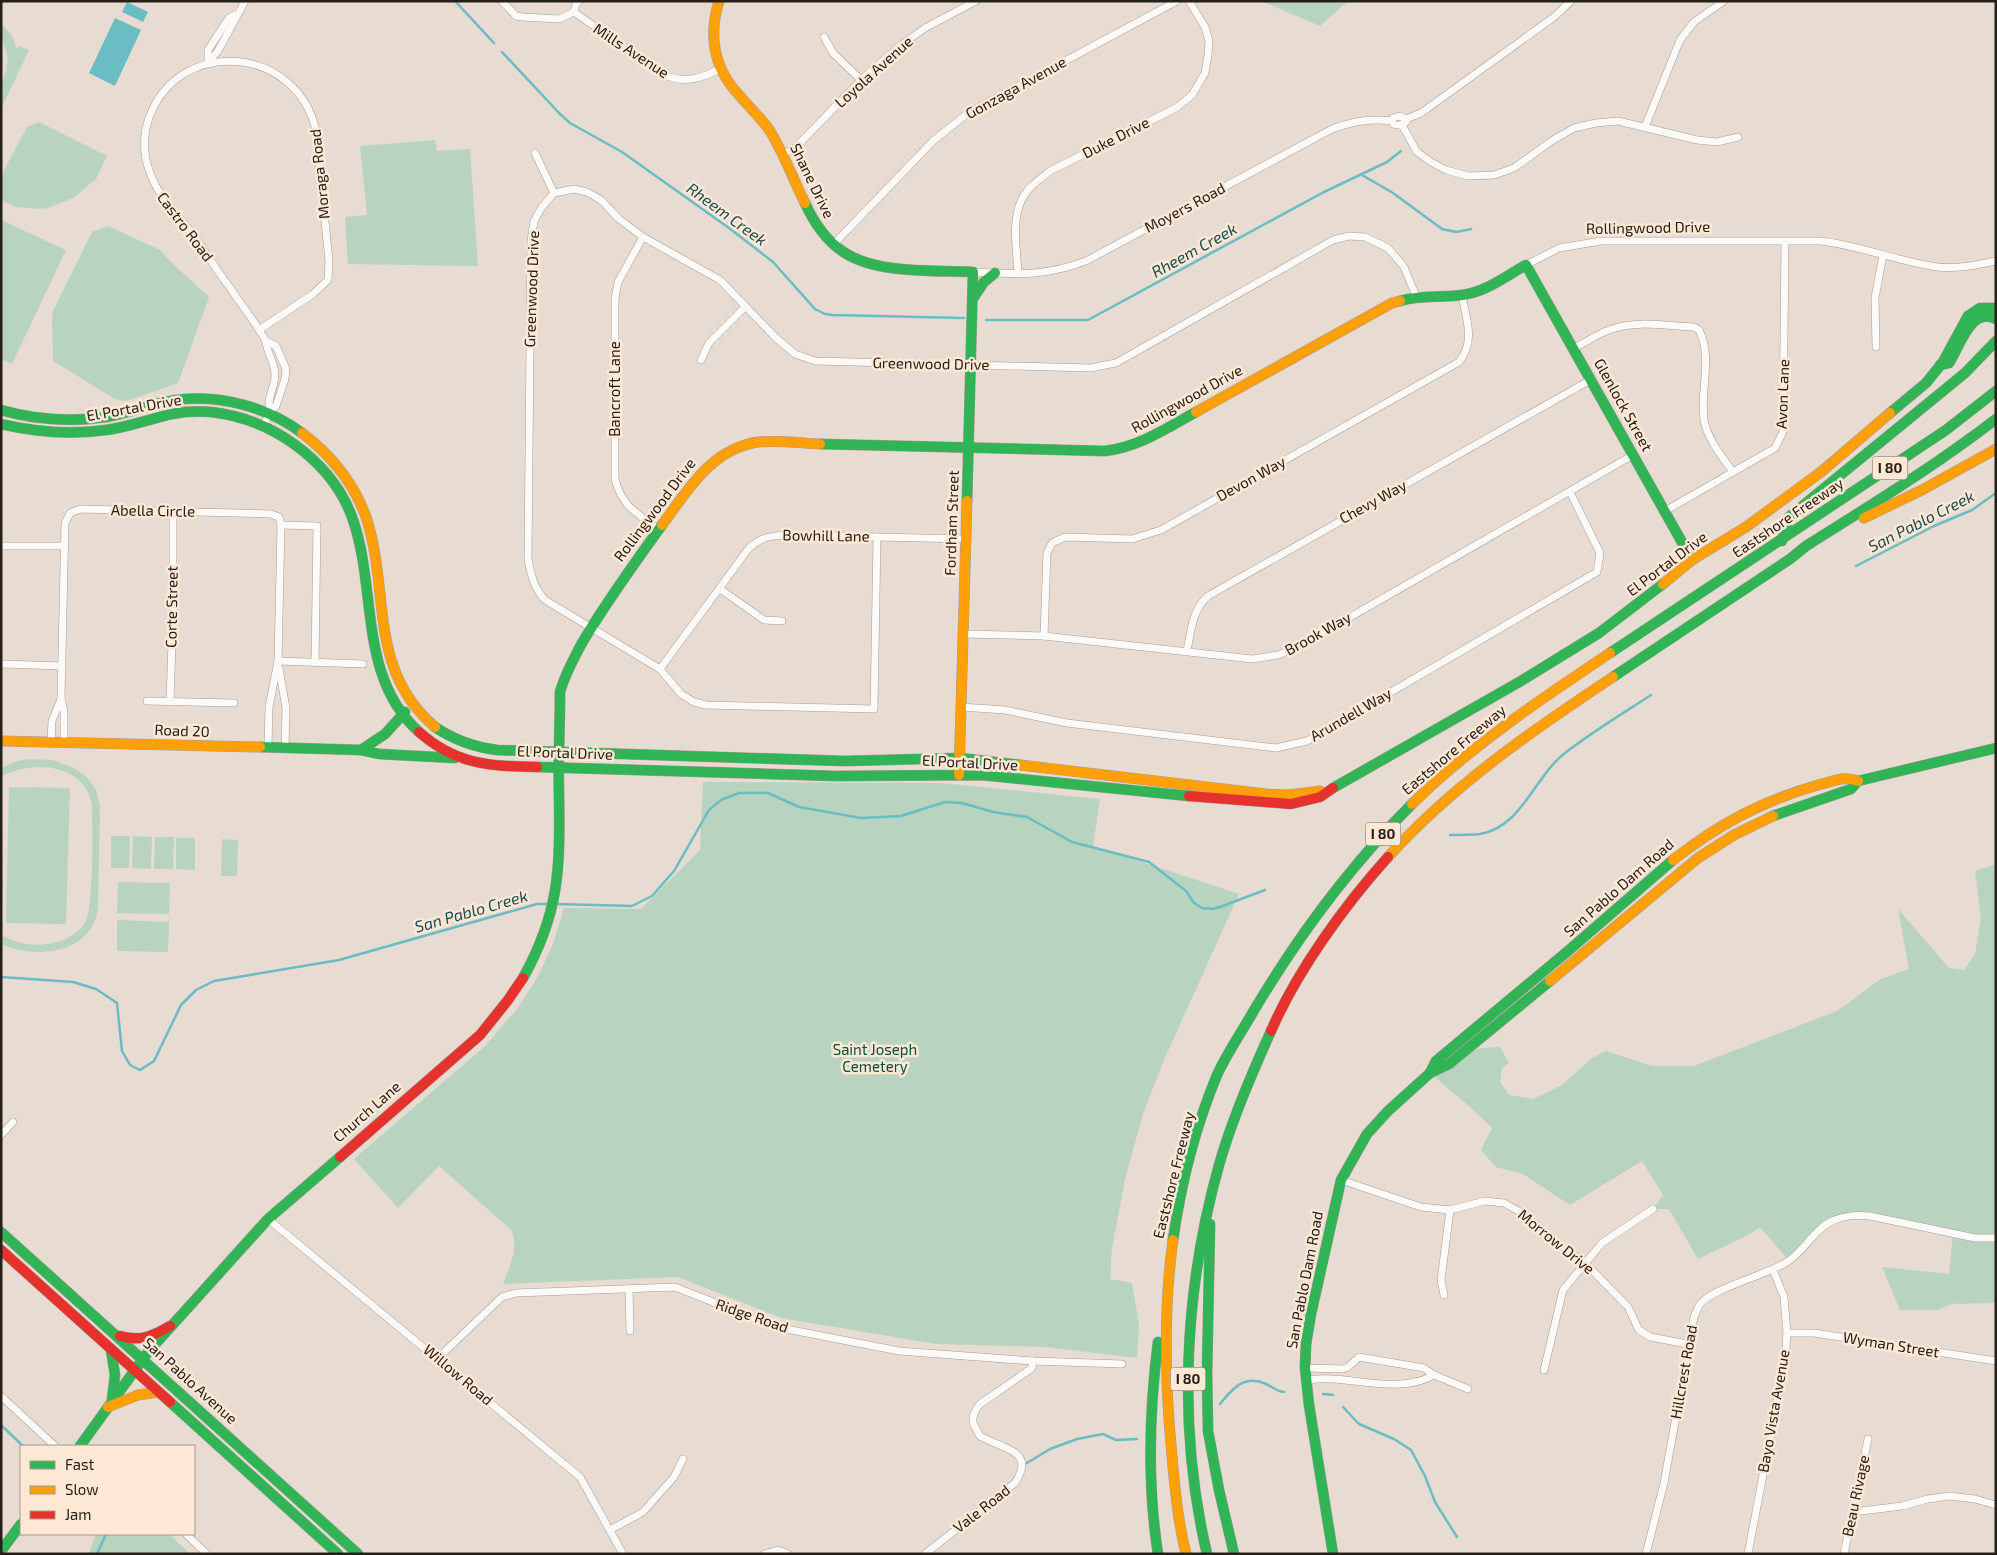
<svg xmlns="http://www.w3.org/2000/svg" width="1997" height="1555" font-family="'Exo 2',sans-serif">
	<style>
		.green { fill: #b8d4c0 }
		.water { fill: #69bdc3 }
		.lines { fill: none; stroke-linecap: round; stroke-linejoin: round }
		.stream { stroke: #69bdc3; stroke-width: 2.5 }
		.street-casing { stroke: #a79e97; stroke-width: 8 }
		.fast-casing { stroke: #a79e97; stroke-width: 11 }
		.slow-casing { stroke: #a79e97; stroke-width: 11 }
		.jam-casing { stroke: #a79e97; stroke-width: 11 }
		.street { stroke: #fbfaf8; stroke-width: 7 }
		.fast { stroke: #30b455; stroke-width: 10 }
		.slow { stroke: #ff9f0a; stroke-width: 10 }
		.jam { stroke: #e5322d; stroke-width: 10 }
		.labels { text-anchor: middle; stroke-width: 5; stroke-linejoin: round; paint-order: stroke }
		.shield { fill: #fde8d5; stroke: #675c51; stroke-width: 1 }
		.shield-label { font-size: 14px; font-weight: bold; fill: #272019 }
		.street-label { font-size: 15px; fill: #272019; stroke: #fde8d5 }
		.park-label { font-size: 15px; fill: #055137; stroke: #fde8d5 }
		.water-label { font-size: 16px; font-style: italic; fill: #174b50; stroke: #fde8d5 }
	</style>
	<rect width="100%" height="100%" fill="#e7dbd2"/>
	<g class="green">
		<polygon points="1261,1 1348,1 1320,26"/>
		<polygon points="1,23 12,36 17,49 19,46 29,50 1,109 1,84 6,72 8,60 5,47 1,39"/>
		<polygon points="39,122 107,156 96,179 73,198 45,209 15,207 1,200 1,176 27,127"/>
		<polygon points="435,140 437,151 470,149 478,266 348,264 345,217 367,215 360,146"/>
		<polygon points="1,220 66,250 12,364 1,359"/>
		<polygon points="108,226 160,250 174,265 209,297 178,383 130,400 123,401 115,399 53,361 52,313 92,232"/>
		<path d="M30,759l23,1 21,8 13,9 9,13 4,17 -2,101c-6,46 -60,51 -95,37l-2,-1v-9c17,9 34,12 52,8 13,-3 25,-9 32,-20 9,-16 7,-95 7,-118 -6,-41 -61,-46 -91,-28v-9l16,-7z"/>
		<path d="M703,782l239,1 158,16 -7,47 146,48 -75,166 -21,54 -18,65 -13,69 -2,31 22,4 7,41 -2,34 -91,-11 -110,-3 -155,-26 -103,-41 -175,7c6,-17 17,-37 8,-54l-72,-64 -41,42 -44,-49 131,-113 32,-37 21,-33 15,-32 11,-36 77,1 59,-59z"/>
		<polygon points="9,787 70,788 66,924 6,923"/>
		<polygon points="111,836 130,836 129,868 111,868"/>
		<polygon points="133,836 152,837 151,869 132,868"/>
		<polygon points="155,837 174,837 173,869 154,869"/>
		<polygon points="176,838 195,838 195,870 176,869"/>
		<polygon points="222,839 238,840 237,876 221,876"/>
		<polygon points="1996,864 1996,1303 1952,1304 1937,1310 1900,1310 1882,1267 1949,1274 1953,1234 1870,1216 1834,1220 1789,1261 1760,1227 1750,1234 1698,1259 1669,1209 1653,1209 1663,1195 1642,1161 1570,1205 1523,1174 1496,1167 1481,1150 1492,1128 1470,1107 1430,1073 1468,1049 1500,1047 1509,1063 1502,1068 1500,1082 1509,1095 1533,1099 1562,1085 1592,1058 1606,1051 1652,1066 1694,1066 1837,1011 1881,979 1909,969 1898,909 1949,968 1964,970 1975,954 1981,919 1975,871"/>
		<polygon points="118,882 170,883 169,914 117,913"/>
		<polygon points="117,920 169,922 168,952 117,951"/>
		<polygon points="96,1534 169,1534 190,1554 89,1554"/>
	</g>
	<g class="water">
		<polygon points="127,2 148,12 143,22 122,12"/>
		<polygon points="115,18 141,30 115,86 89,73"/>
	</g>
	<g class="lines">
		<g class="stream">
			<polyline points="455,1 494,43"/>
			<polyline points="502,52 559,113 570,123 622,152 729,228 773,262 815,309 825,314 833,315 964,318"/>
			<polyline points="1362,175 1393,193 1442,229 1456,232 1471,229"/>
			<polyline points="986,320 1088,320 1322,193 1387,162 1401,151"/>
			<polyline points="1856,566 1934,526 1972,510 1996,493"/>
			<path d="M1450,835c10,0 20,0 30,-1 42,-7 54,-57 85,-81 27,-21 57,-39 86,-58"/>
			<polyline points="556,904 632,906 652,896 674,871 709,810 721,800 739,793 768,793 799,807 861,818 901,816 945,802 962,803 993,812 1027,817 1072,842 1149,862 1186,891 1194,903 1202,908 1212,909 1220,907 1265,890"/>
			<polyline points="1,977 73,982 96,989 117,1003 122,1051 130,1065 140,1070 154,1061 181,1005 196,990 214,981 339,960 537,904 551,904"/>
			<polyline points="1323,1394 1333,1395"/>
			<path d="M1220,1404c12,-15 24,-30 46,-20 7,3 10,7 18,8"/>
			<polyline points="1343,1407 1359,1424 1394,1439 1411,1450 1425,1476 1435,1502 1457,1537"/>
			<polyline points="1,1425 23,1446"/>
			<polyline points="1027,1463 1050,1449 1077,1439 1103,1434 1116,1440 1137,1439"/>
			<polyline points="97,1554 106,1534"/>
		</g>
		<defs>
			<g id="street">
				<polyline points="502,1 516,16 523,17 559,19 574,12"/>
				<path d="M574,12l88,62c21,10 38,5 58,-5"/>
				<polyline points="574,12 576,4 579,1"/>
				<polyline points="824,37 833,53 861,80"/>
				<polyline points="208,62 218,51 245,1"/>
				<polyline points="208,62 208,50 229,18 237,14"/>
				<polyline points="1392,121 1393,118 1400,116 1406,119"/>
				<polyline points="1402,125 1417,152 1431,162 1446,170 1468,176 1494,175 1514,168 1553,140 1574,128 1596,123 1618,121 1697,140 1717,142 1738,137"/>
				<polyline points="1645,127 1680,40 1694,22 1724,1"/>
				<polyline points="535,153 554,193"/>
				<polyline points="782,155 796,147 861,80 901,45 925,28 976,1"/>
				<path d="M643,237l-25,45 -3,17v180c7,28 22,34 44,51"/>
				<polyline points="833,245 933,141 968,113 1177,1"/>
				<path d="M1526,265l33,-17 42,-7h219c40,4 78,21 118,26 19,2 39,-2 58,-6"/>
				<path d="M973,272c44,2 70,5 113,-11l246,-132c20,-8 39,-11 60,-8l1,3c6,2 8,1 13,-2v-3l15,-6 133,-96 17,-16"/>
				<path d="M1018,274c-1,-24 -7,-53 4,-75 6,-12 18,-20 28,-28l126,-63 16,-13 13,-22 3,-18 1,-14 -4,-14 -16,-26"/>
				<path d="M259,330l54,-36 15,-14 1,-19 -13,-130c-18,-85 -137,-96 -167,-13 -6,16 -6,36 0,52 8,25 26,42 42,62 13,17 24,36 37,53 13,19 27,37 38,56 1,13 9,22 9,34 0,13 -9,23 -5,35"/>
				<polyline points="1876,347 1875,298 1883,255"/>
				<path d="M1574,348c12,-6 25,-15 38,-19 24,-9 56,-3 82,-2l5,3c15,29 -1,64 6,95 5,17 18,33 28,47"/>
				<polyline points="701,360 709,343 745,307"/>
				<polyline points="264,426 270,410 276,406 285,379 286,369 276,346 266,341"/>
				<polyline points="1665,511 1775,448 1783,432 1785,242"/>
				<polyline points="281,525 317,526 315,662"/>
				<path d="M877,537l-3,172 -168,-4 -12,-3 -13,-8 -21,-25 -115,-69c-11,-12 -14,-25 -17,-41l3,-318 3,-20 8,-14 12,-14 20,-4 13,3 14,8 18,19 24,18 77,43 56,58 19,16 20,7 275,7 26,-5 217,-123 16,-4 16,1 23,11 16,19 12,29"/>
				<polyline points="1,546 64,546"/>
				<polyline points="720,589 764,620 782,621"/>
				<polyline points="964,634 1044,636 1252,659 1278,655 1298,647 1633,455"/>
				<path d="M1044,636l3,-83 5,-10 13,-6 67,2 29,-9 298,-168c17,-22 7,-42 3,-67"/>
				<path d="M1187,651c4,-20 5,-41 21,-55l384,-217"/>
				<polyline points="278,661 363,664"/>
				<polyline points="1,664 62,666"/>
				<polyline points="279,668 286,708 285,748"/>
				<path d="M660,669l89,-121c13,-11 20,-12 37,-13l181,4"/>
				<polyline points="147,701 234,703"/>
				<polyline points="170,701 173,613 173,512"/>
				<polyline points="961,707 1005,710 1067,723 1276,748 1307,741 1597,572 1600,553 1570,492"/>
				<polyline points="51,742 52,721 61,699"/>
				<polyline points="64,742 64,712 61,698 65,523 70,513 80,509 271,514 279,517 281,525 278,661 269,707 268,748"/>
				<polyline points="1,1135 13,1122"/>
				<polyline points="1341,1180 1421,1207 1450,1210 1485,1201 1504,1203 1522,1213 1564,1248 1585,1263 1628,1307 1639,1330 1650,1337 1688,1344"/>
				<polyline points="268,1219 580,1477 623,1554"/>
				<polyline points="629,1289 630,1331"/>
				<polyline points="1444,1295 1441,1280 1450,1210"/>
				<polyline points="1787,1333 1814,1333 1996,1361"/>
				<polyline points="438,1358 502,1297 516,1293 675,1287 776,1327 899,1351 1033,1361 1122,1364"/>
				<polyline points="1305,1368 1343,1369 1348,1367 1359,1357 1424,1368 1434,1375 1468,1389"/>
				<polyline points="1544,1370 1563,1290 1602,1243 1653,1209"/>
				<path d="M1306,1380c9,-1 18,-2 27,-1 32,2 71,13 101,-4"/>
				<polyline points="1,1396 55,1446"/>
				<polyline points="1853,1512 1902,1506 1928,1499 1950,1496 1975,1499 1996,1505"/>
				<polyline points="610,1530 643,1512 674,1477 683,1459"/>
				<polyline points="186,1534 207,1554"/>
				<polyline points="764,1554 778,1550 788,1554"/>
				<path d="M925,1554l90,-71c18,-28 -2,-32 -25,-42 -2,-2 -8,-3 -10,-5 -2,-3 -4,-8 -6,-11 -3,-7 1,-15 6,-21l52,-36 1,-7"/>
				<path d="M1646,1554l18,-71 30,-166c2,-4 4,-11 7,-14 13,-15 65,-28 86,-41 18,-11 26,-32 45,-41 13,-6 24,-6 38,-5l105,22h21"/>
				<polyline points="1748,1554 1785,1359 1787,1333 1784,1297 1773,1270"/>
				<polyline points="1844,1554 1868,1439"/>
			</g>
			<g id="fast">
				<path d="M805,203c9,20 21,38 40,50 33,21 90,17 128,19l-6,229"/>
				<polyline points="974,297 984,282 995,273"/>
				<path d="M1400,301c22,-7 41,-3 62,-6 24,-3 44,-19 64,-30l166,295"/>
				<path d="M1940,365l9,-2c11,-17 22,-57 47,-44"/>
				<path d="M1,410c35,10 70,12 105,7 24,-4 47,-14 70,-17 43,-6 92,7 126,33"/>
				<polyline points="1890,413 1926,383 1943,362 1968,316 1980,308 1996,308"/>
				<path d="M1,424c35,8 70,11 105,6 23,-3 44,-11 66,-16 43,-8 87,5 122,30 25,18 47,43 58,73 26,72 5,159 67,215"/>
				<path d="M820,444l285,7c34,-4 62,-23 91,-39"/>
				<polyline points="1782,541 1789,517 1965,373 1996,341"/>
				<polyline points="1610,653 1946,430 1996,391"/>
				<path d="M1613,677l177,-118 16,-13c65,-41 129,-80 190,-127"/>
				<path d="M435,727c19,13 39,20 62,23l348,11 115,-3 60,7"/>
				<polyline points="260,747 361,750 379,754 455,758"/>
				<polyline points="361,750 385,734 405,712"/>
				<polyline points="537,767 835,776 982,775 1189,796"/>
				<polyline points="1333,788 1521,681 1599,633 1663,584"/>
				<polyline points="1773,816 1851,789 1858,781 1996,748"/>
				<path d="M523,978c37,-66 37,-110 36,-183 -1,-35 1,-69 1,-103 5,-18 13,-32 22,-49 24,-41 52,-79 80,-118"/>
				<polyline points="1430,1073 1436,1061 1568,951 1673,860"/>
				<polyline points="1210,1224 1207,1373 1208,1431 1219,1490 1234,1554"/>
				<polyline points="1,1232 358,1554"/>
				<path d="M1173,1240c8,-57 22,-112 44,-165 10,-22 24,-42 36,-63 45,-76 96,-145 159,-208"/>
				<path d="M1158,1342c-9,71 -11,141 0,212"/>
				<polyline points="111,1350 115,1375 112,1400"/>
				<polyline points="170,1402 338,1554"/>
				<polyline points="80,1446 148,1352 268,1219 340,1157"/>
				<polyline points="1,1551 21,1524"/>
				<path d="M1207,1554c-30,-127 -23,-264 12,-389 13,-46 32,-90 52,-134"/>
				<polyline points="1333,1554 1309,1405 1305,1368 1306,1344 1311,1314 1341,1180 1367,1134 1388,1111 1430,1073 1449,1064 1550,981"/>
			</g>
			<g id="slow">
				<path d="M719,1c-11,36 -5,68 21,95 10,12 21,22 30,35 14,23 23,48 35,72"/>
				<polyline points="1196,412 1392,303 1400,301"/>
				<path d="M302,433c29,22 53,51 65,87 23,74 1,150 68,207"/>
				<polyline points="1864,518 1922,490 1996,449"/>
				<path d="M662,525c26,-35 49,-76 96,-83 20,-2 42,1 62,2"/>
				<polyline points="1663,584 1692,560 1746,527 1821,472 1890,413"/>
				<polyline points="1,741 260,747"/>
				<polyline points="1020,765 1266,794 1289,795 1320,791"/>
				<polyline points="959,775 967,501"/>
				<path d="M1412,804c59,-58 129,-105 198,-151"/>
				<path d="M1388,857c65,-72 145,-127 225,-180"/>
				<path d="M1673,860c46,-36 89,-59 145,-75 14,-3 27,-10 40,-4"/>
				<polyline points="1550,981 1698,858 1734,835 1773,816"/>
				<path d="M1173,1240c-10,72 -8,144 -1,216 3,33 6,66 14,98"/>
				<polyline points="108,1407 138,1395 158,1392"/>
			</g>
			<g id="jam">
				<path d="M419,732c37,33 71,34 118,35"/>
				<polyline points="1189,796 1291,804 1320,797 1333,788"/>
				<path d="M1271,1031c26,-60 73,-125 117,-174"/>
				<polyline points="340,1157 480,1035 508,1000 523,978"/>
				<polyline points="1,1250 170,1402"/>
				<path d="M120,1336c20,6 33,0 50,-10"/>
			</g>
		</defs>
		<use href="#street" class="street-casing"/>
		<use href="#fast" class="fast-casing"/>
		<use href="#slow" class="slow-casing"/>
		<use href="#jam" class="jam-casing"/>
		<use href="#street" class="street"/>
		<use href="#fast" class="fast"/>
		<use href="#slow" class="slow"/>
		<use href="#jam" class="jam"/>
	</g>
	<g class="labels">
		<g class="shield">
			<rect x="1872.5" y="456.5" width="35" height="23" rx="4"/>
			<rect x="1365.5" y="822.5" width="35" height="23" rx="4"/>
			<rect x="1170.5" y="1367.5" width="35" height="23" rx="4"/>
		</g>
		<g class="shield-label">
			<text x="1890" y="473">I 80</text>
			<text x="1383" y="839">I 80</text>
			<text x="1188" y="1384">I 80</text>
		</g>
		<g class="street-label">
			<text transform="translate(631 51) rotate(33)" y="5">Mills Avenue</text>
			<text transform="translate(874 72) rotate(-42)" y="5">Loyola Avenue</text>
			<text transform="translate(1016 88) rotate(-29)" y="5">Gonzaga Avenue</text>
			<text transform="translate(1116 138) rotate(-27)" y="5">Duke Drive</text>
			<text transform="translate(320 174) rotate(-96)" y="5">Moraga Road</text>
			<text transform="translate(812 181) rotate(64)" y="5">Shane Drive</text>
			<text transform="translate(1185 208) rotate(-28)" y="5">Moyers Road</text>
			<text transform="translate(185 227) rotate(53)" y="5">Castro Road</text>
			<text transform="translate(1648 228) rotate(-1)" y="5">Rollingwood Drive</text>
			<text transform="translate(532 289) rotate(-88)" y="5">Greenwood Drive</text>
			<text transform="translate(931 364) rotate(1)" y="5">Greenwood Drive</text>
			<text transform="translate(615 389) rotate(-90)" y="5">Bancroft Lane</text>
			<text transform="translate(1783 394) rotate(-88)" y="5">Avon Lane</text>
			<text transform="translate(1187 399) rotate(-29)" y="5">Rollingwood Drive</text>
			<text transform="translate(1623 405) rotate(61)" y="5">Glenlock Street</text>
			<text transform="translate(134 408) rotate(-10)" y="5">El Portal Drive</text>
			<text transform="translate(1251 479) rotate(-29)" y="5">Devon Way</text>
			<text transform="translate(1373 502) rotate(-29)" y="5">Chevy Way</text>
			<text transform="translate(655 510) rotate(-53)" y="5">Rollingwood Drive</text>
			<text transform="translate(153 511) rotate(1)" y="5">Abella Circle</text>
			<text transform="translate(1788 518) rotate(-34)" y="5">Eastshore Freeway</text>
			<text transform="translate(952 523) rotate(-88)" y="5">Fordham Street</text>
			<text transform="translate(826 536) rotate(1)" y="5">Bowhill Lane</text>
			<text transform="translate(1667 564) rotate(-37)" y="5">El Portal Drive</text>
			<text transform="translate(172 607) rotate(-89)" y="5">Corte Street</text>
			<text transform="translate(1318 634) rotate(-29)" y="5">Brook Way</text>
			<text transform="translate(1351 715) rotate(-30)" y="5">Arundell Way</text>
			<text transform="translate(182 731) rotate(2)" y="5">Road 20</text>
			<text transform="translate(1454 750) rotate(-40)" y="5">Eastshore Freeway</text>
			<text transform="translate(565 753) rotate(2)" y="5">El Portal Drive</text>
			<text transform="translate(970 763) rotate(3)" y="5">El Portal Drive</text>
			<text transform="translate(1619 888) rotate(-41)" y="5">San Pablo Dam Road</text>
			<text transform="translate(367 1112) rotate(-41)" y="5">Church Lane</text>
			<text transform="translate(1174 1175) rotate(-76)" y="5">Eastshore Freeway</text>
			<text transform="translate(1556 1242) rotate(39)" y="5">Morrow Drive</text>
			<text transform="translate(1305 1280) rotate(-79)" y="5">San Pablo Dam Road</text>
			<text transform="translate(752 1316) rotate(19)" y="5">Ridge Road</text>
			<text transform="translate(1891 1345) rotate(9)" y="5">Wyman Street</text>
			<text transform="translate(1684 1372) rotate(-80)" y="5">Hillcrest Road</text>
			<text transform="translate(458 1375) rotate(40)" y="5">Willow Road</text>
			<text transform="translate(190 1381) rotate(42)" y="5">San Pablo Avenue</text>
			<text transform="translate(1774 1411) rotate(-80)" y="5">Bayo Vista Avenue</text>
			<text transform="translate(1856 1496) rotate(-78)" y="5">Beau Rivage</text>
			<text transform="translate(982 1509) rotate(-38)" y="5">Vale Road</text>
		</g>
		<g class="park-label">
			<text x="875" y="1055">Saint Joseph<tspan x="875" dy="17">Cemetery</tspan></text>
		</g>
		<g class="water-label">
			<text transform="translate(727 214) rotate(36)" y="6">Rheem Creek</text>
			<text transform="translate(1194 250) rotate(-29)" y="6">Rheem Creek</text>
			<text transform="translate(1921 521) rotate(-27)" y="6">San Pablo Creek</text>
			<text transform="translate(471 911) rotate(-16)" y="6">San Pablo Creek</text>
		</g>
	</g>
	<rect width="1997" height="1555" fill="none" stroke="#272019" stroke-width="5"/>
	<rect x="20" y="1445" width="175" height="90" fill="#fde8d5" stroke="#a7988a"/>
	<rect x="30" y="1461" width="25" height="8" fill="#30b455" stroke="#a7988a"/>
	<text x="65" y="1470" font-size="15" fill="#272019">Fast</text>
	<rect x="30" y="1486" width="25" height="8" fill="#ff9f0a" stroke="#a7988a"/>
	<text x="65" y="1495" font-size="15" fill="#272019">Slow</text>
	<rect x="30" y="1511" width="25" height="8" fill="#e5322d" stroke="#a7988a"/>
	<text x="65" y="1520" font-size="15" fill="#272019">Jam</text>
</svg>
